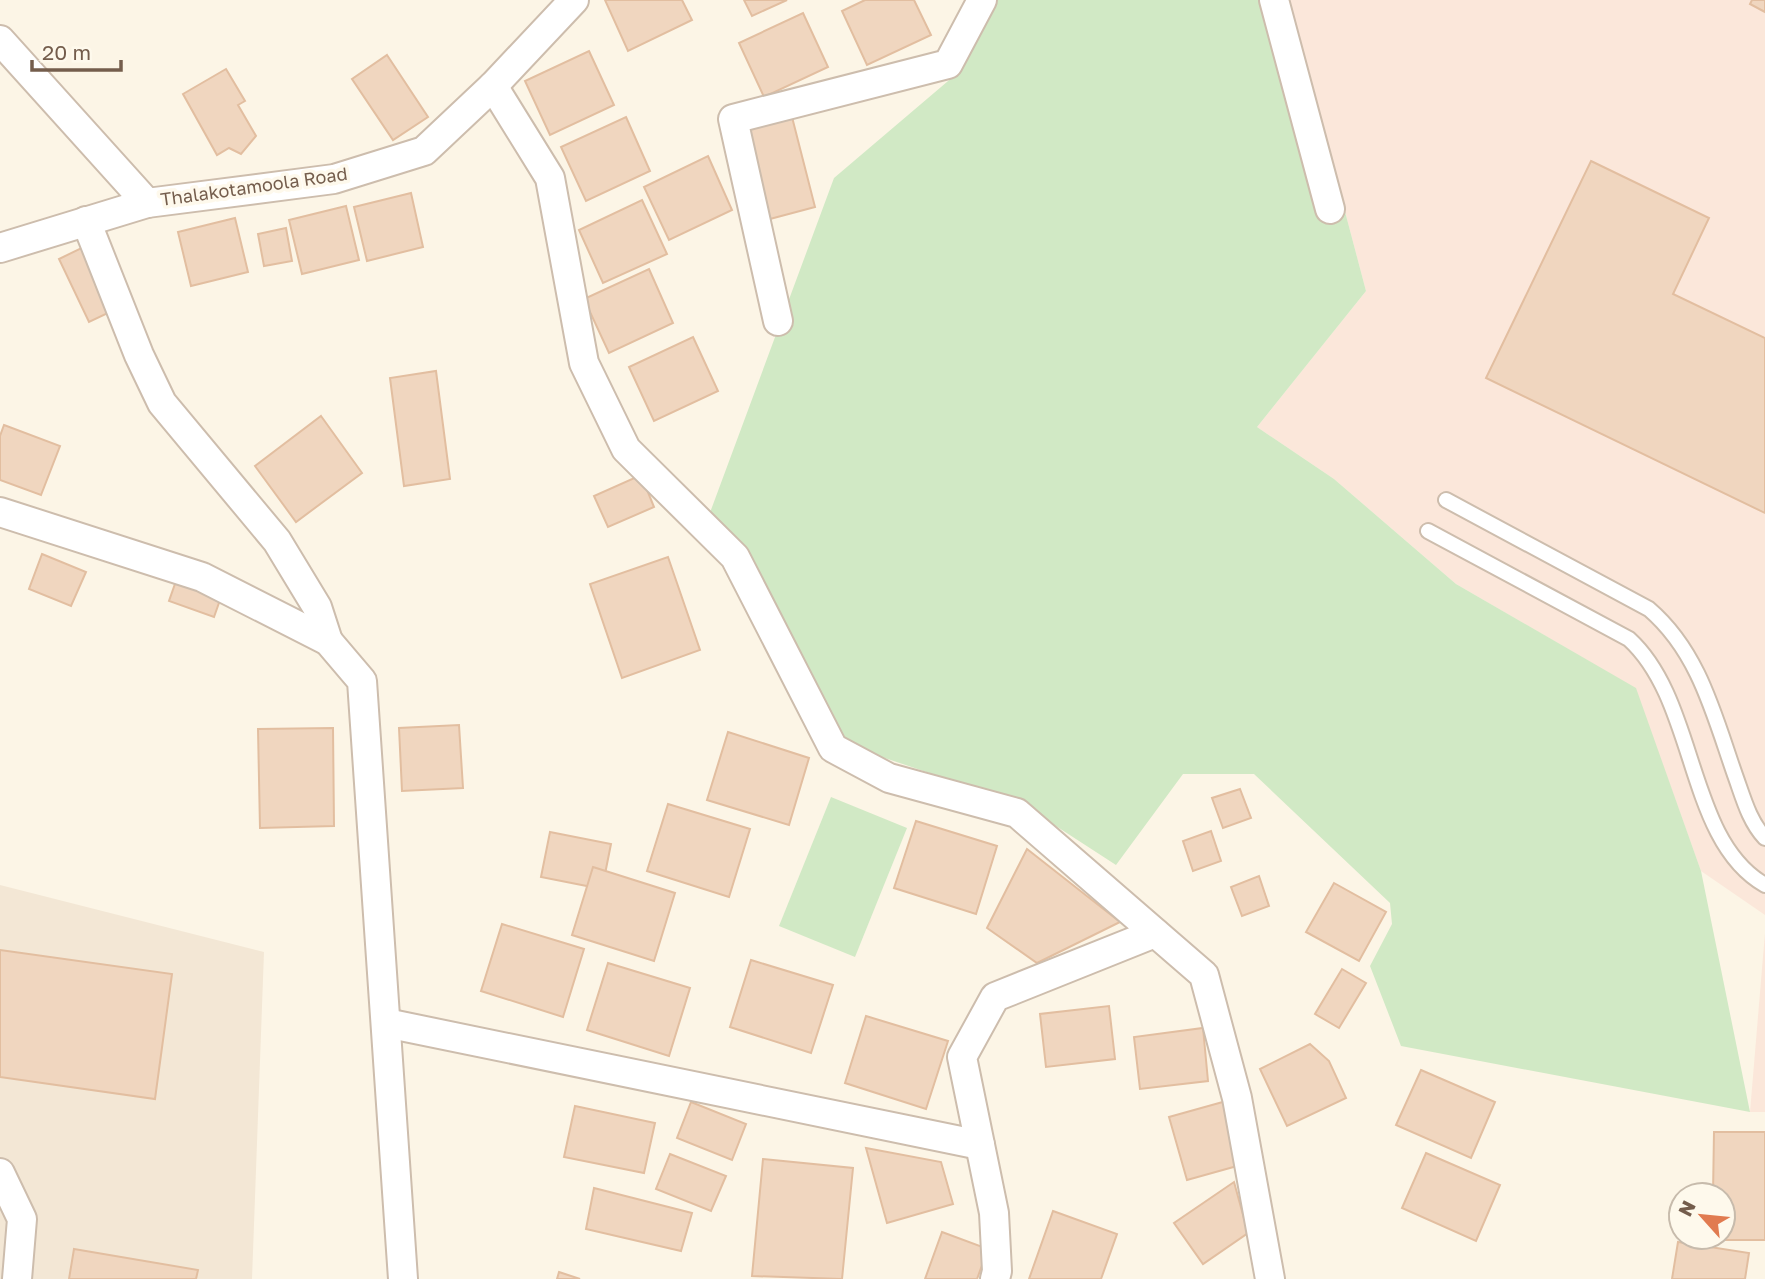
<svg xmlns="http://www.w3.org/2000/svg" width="1765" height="1279" font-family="'Golos Text',sans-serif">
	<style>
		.residential { fill: #f3e7d5 }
		.commercial { fill: #fbe7da }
		.green { fill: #d1e9c5 }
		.building { fill: #f0d6bf; stroke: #e2bea0; stroke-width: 2 }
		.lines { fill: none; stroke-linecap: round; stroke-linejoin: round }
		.service-casing { stroke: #cdbdad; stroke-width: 18 }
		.minor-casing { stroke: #cdbdad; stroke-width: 32 }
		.service { stroke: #fff; stroke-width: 14 }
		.minor { stroke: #fff; stroke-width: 28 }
		.labels { text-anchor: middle; stroke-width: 7; stroke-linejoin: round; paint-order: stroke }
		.street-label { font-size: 18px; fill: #745d4c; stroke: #fef9ec }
	</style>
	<rect width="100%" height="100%" fill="#fcf5e6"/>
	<polygon class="residential" points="0,885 264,952 252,1279 0,1279"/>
	<g class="commercial">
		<polygon points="1289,0 1765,0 1765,915 1701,871 1635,688 1456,584 1334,479 1257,427 1366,291"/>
		<polygon points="1765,933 1765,1112 1750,1112"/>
	</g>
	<g class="green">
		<polygon points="990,0 1289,0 1366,291 1257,427 1334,479 1456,584 1636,688 1701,871 1750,1112 1401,1046 1370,966 1392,924 1390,903 1254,774 1183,774 1116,865 1022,804 843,744 708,518 834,178 961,70"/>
		<polygon points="831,797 907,828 855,957 779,926"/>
	</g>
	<g class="building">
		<polygon points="605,0 682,0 692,20 628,51"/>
		<polygon points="744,0 787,0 752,16"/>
		<polygon points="865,0 914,0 931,35 867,65 842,11"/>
		<polygon points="1752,0 1765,0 1765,12 1750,4"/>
		<polygon points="803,13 828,67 764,97 739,43"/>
		<polygon points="589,51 614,105 550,135 525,81"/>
		<polygon points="387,55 428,117 393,140 352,79"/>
		<polygon points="226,69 245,101 238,105 256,136 241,154 229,148 217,155 183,94"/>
		<polygon points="626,117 650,171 586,201 561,147"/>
		<polygon points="792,117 815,207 770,219 747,129"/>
		<polygon points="708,156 732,210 669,240 644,187"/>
		<polygon points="1591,161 1709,218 1673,294 1765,338 1765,513 1486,378"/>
		<polygon points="411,193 423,247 367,261 354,207"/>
		<polygon points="642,200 667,254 603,283 579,230"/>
		<polygon points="346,206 359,260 302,274 289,220"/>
		<polygon points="235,218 248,272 191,286 178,232"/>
		<polygon points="286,228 292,261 264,266 258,234"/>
		<polygon points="98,240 129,303 89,322 59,259"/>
		<polygon points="649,269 673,323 609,353 584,299"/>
		<polygon points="693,337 718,391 654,421 629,367"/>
		<polygon points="436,371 450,479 404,486 390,378"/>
		<polygon points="321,416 362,473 296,522 255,466"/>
		<polygon points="4,425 60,446 41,495 0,480 0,436"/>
		<polygon points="641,475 654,507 608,527 594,496"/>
		<polygon points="42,554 86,572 71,606 29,589"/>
		<polygon points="668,557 700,650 622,678 590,584"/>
		<polygon points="182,564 227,580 214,617 169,601"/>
		<polygon points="459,725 463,788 402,791 399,728"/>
		<polygon points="333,728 334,826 260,828 258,729"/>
		<polygon points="728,732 809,758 789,825 707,800"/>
		<polygon points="1240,789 1251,818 1223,828 1212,798"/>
		<polygon points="668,804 750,829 729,897 647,871"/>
		<polygon points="916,821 997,846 976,914 894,888"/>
		<polygon points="1211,831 1221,861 1193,871 1183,841"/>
		<polygon points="550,832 611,844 602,889 541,877"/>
		<polygon points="1027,849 1120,922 1037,963 987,928"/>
		<polygon points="593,867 675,893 654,961 572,935"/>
		<polygon points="1259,876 1269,906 1242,916 1231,887"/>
		<polygon points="1334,883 1386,912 1359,961 1306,932"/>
		<polygon points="502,924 584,949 563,1017 481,991"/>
		<polygon points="0,950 172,974 155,1099 0,1077"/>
		<polygon points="751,960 833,985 811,1053 730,1027"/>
		<polygon points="608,963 690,988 669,1056 587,1030"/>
		<polygon points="1342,969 1366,983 1339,1028 1315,1014"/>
		<polygon points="1109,1006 1115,1059 1046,1067 1040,1014"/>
		<polygon points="866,1016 948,1041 926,1109 845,1083"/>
		<polygon points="1203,1028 1208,1081 1140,1089 1134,1037"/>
		<polygon points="1310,1044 1329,1061 1346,1098 1287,1126 1260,1069"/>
		<polygon points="1421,1070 1495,1102 1471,1158 1396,1125"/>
		<polygon points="1237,1098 1255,1161 1187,1180 1169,1117"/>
		<polygon points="691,1102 746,1124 732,1160 677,1138"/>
		<polygon points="575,1106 655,1123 644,1173 564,1157"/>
		<polygon points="1714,1132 1765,1132 1765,1240 1713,1240 1713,1237 1723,1237 1723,1195 1713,1195"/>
		<polygon points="866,1148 941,1162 953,1204 887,1223"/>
		<polygon points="1426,1153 1500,1185 1476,1241 1402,1208"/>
		<polygon points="670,1154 726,1176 711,1211 656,1189"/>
		<polygon points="763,1159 853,1168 842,1279 752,1276"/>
		<polygon points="1234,1182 1248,1233 1203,1264 1174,1223"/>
		<polygon points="594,1188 692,1213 681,1251 586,1229"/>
		<polygon points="1053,1211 1117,1234 1101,1279 1029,1279"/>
		<polygon points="942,1232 988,1249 977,1279 925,1279"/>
		<polygon points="1678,1242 1749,1253 1745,1279 1672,1279"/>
		<polygon points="74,1249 198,1270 196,1279 69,1279"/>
		<polygon points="559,1272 580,1279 557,1279"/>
	</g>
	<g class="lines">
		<defs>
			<g id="service">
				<path d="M1446,500l203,109c50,43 65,106 86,166 8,22 14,46 30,63"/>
				<path d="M1428,531l201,108c69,63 57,201 136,246"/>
			</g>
			<g id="minor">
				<polyline points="1274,0 1330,209"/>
				<polyline points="0,40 147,203"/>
				<polyline points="493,86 550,178 584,363 626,449 735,557 833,748 889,778 1017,813 1204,975 1237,1098 1270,1279"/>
				<polyline points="86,221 139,355 162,403 277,541 317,607 328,641"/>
				<polyline points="0,248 147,203 334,179 424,151 493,86 574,0"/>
				<polyline points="778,321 733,119 948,64 982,0"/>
				<polyline points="0,512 202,577 328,641 362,681 403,1279"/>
				<polyline points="386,1023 980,1145"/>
				<polyline points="0,1173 22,1219 17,1279"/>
				<polyline points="995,1279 997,1271 994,1213 962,1057 995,997 1155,933"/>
			</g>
		</defs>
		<use href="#service" class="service-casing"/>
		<use href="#minor" class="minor-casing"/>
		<use href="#service" class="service"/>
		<use href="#minor" class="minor"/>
	</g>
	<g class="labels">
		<g class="street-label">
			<text transform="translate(254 187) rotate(-8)" y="6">Thalakotamoola Road</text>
		</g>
	</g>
	<g transform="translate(1702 1216) rotate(297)"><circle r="33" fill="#fef9ec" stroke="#c7bbac" stroke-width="2"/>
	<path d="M0-5L12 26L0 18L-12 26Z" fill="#e17b50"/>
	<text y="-10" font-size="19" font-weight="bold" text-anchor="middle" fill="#745d4c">N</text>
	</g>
	<path d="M32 60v10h89v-10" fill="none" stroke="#745d4c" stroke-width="3.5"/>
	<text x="42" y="60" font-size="21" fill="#745d4c" stroke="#fef9ec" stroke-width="5" paint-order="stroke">20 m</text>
</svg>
